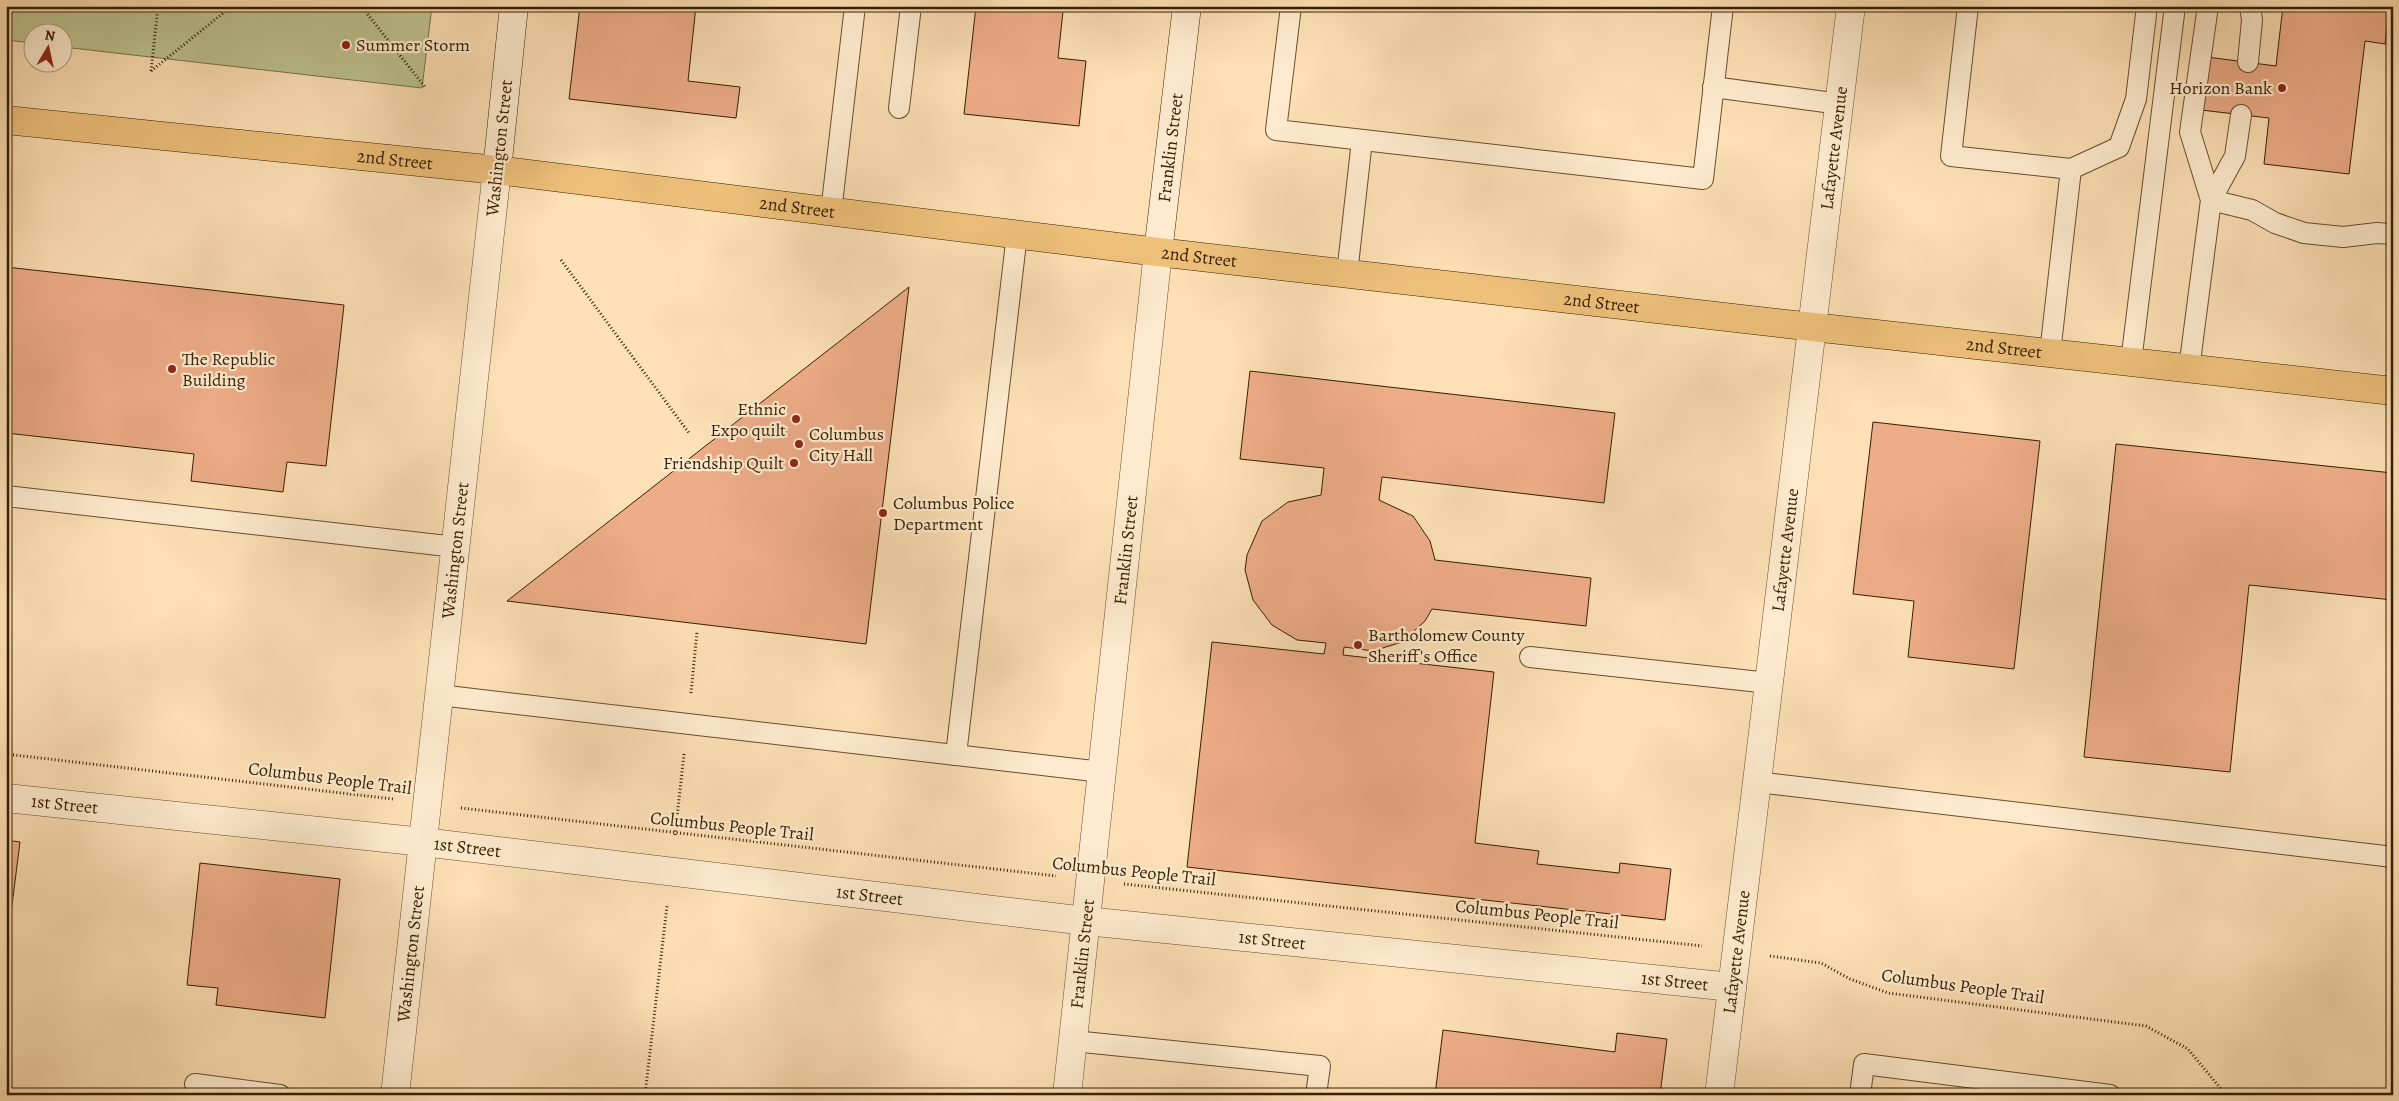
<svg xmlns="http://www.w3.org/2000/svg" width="2399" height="1101" font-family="Alegreya,serif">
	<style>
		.green { fill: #bdc38f; stroke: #7a7048 }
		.building { fill: #eead89; stroke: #371e00 }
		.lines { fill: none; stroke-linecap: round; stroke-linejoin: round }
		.lane-casing { stroke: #684e2d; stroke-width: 22 }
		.street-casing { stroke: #684e2d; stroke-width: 29 }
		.secondary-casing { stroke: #371e00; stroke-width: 29 }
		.highway-casing { stroke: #371e00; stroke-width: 29 }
		.path { stroke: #371e00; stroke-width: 3; stroke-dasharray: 1 2.5; stroke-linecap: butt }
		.lane { stroke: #feebcf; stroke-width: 20 }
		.street { stroke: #feebcf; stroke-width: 28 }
		.secondary { stroke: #feebcf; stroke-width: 28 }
		.highway { stroke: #eec07a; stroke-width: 28 }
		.poi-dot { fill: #8f2418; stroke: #feebcf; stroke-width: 2 }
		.labels { text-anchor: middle; stroke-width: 4.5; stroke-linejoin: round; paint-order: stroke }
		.poi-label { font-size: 18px; fill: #371e00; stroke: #feebcf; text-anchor: start }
		.street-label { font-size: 18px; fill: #371e00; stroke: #feebcf }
	</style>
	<rect width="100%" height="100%" fill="#fde0b5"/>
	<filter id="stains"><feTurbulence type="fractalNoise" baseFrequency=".004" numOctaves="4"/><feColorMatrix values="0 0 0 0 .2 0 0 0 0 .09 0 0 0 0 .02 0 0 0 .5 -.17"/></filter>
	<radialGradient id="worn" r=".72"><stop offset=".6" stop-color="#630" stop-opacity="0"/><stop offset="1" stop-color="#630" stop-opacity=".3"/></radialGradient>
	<polygon class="green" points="6,6 432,6 422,88 63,47 62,32 32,32 32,43 6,40"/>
	<g class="building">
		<polygon points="580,6 696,6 688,81 740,87 736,118 569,99"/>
		<polygon points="976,6 1018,6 1063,11 1058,58 1086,61 1079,126 964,114"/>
		<polygon points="2283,6 2390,6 2385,44 2365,41 2349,174 2264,164 2269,118 2201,110 2207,57 2276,66"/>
		<polygon points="6,267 344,305 326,466 287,462 283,492 191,481 194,454 6,433"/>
		<polygon points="909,287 866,644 507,601"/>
		<polygon points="1250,371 1615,413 1604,503 1382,477 1379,500 1413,516 1430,541 1435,560 1591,578 1586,626 1432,609 1425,621 1402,642 1373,651 1344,647 1343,655 1494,672 1475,843 1539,851 1537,864 1619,873 1620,863 1671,869 1665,920 1187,867 1212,642 1324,654 1326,643 1297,640 1272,625 1253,600 1245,570 1247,555 1262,521 1288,502 1321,495 1324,468 1240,459"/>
		<polygon points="1873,422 2040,441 2014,669 1908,657 1914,601 1853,594"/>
		<polygon points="2116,444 2393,473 2393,600 2249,585 2230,772 2084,757"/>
		<polygon points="6,840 20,842 9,929 6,928"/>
		<polygon points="200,863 340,879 325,1018 216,1005 218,988 187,985"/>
		<polygon points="1443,1030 1615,1052 1617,1033 1667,1039 1660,1095 1435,1095"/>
	</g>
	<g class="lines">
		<defs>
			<g id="lane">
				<polyline points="1291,6 1276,130 1703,179 1723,6"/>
				<polyline points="1968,6 1951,156 2071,169 2050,353"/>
				<polyline points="2248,62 2252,20 2250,6"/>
				<polyline points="1713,87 1840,104"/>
				<polyline points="899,108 911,6"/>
				<polyline points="2241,115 2235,156 2211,200 2252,210 2275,223 2304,233 2343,237 2377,233 2393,234"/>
				<polyline points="2071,169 2119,147 2136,99 2147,6"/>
				<polyline points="831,212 855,6"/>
				<polyline points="1347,274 1362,140"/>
				<polyline points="2131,362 2175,6"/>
				<polyline points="2189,369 2211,200 2190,132 2208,6"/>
				<polyline points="6,496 456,547"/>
				<polyline points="1530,657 1769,683"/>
				<polyline points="439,695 1102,772"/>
				<polyline points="956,755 1017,234"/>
				<polyline points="1757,782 2393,857"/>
				<polyline points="1073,1041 1320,1066 1316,1095"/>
				<polyline points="195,1084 280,1095"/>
				<polyline points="1860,1095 1864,1064 2110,1095"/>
			</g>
			<g id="street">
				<path id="s1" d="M6,798l417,44 663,79 646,66"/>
				<path id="s2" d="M395,1095l102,-925"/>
				<path id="s3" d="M1067,1095l91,-843"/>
				<path id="s4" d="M1719,1095l132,-1089"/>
			</g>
			<g id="secondary">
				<polyline points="497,170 514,6"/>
				<path id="s5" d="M1158,252l29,-246"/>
			</g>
			<g id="highway">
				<path id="s6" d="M6,120l491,50 661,82 655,75 580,64"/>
			</g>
		</defs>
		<use href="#lane" class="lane-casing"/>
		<use href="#street" class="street-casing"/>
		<use href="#secondary" class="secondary-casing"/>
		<use href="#highway" class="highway-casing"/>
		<g class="path">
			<polyline points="361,6 425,87"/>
			<polyline points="151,71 232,6"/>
			<polyline points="151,71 158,6"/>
			<polyline points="561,260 689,433"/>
			<polyline points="691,693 697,632"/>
			<polyline points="6,754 393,799"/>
			<polyline points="461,808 1056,876"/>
			<polyline points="675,835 684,754"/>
			<polyline points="1124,884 1702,946"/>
			<polyline points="1770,956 1821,963 1850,979 1888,993 2146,1026 2188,1049 2226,1095"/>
			<polyline points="645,1095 667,906"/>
		</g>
		<use href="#lane" class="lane"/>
		<use href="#street" class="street"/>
		<use href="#secondary" class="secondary"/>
		<use href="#highway" class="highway"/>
	</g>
	<g class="poi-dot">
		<circle cx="346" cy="45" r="5"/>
		<circle cx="2282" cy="88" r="5"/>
		<circle cx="172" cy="369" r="5"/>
		<circle cx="796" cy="419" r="5"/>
		<circle cx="799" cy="444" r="5"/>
		<circle cx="794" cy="463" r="5"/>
		<circle cx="883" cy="513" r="5"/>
		<circle cx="1358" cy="645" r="5"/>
	</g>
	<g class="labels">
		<g class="poi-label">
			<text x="356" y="51">Summer Storm</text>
			<text x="2272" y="94" text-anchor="end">Horizon Bank</text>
			<text x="182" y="365">The Republic<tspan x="182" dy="21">Building</tspan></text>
			<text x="786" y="415" text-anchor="end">Ethnic<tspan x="786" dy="21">Expo quilt</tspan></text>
			<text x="809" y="440">Columbus<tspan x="809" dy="21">City Hall</tspan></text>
			<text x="784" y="469" text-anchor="end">Friendship Quilt</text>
			<text x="893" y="509">Columbus Police<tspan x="893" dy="21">Department</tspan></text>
			<text x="1368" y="641">Bartholomew County<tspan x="1368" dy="21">Sheriff's Office</tspan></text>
		</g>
		<g class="street-label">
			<text transform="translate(499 148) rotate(-84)" y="6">Washington Street</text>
			<text dy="6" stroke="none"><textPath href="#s5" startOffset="105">Franklin Street</textPath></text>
			<text dy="6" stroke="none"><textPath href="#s4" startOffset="954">Lafayette Avenue</textPath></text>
			<text dy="6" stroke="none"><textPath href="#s6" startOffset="391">2nd Street</textPath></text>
			<text dy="6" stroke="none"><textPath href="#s6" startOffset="796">2nd Street</textPath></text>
			<text dy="6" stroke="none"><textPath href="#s6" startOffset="1201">2nd Street</textPath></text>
			<text dy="6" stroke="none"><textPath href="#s6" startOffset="1606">2nd Street</textPath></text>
			<text dy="6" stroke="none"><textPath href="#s6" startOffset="2011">2nd Street</textPath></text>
			<text dy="6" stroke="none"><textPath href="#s3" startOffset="548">Franklin Street</textPath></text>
			<text dy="6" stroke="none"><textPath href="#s4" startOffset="549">Lafayette Avenue</textPath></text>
			<text dy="6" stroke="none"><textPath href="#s2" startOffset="548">Washington Street</textPath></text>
			<text transform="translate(330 778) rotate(7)" y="6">Columbus People Trail</text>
			<text dy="6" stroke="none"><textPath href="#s1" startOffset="59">1st Street</textPath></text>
			<text transform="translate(732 826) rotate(6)" y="6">Columbus People Trail</text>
			<text dy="6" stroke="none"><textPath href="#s1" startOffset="464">1st Street</textPath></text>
			<text transform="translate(1134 871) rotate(6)" y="6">Columbus People Trail</text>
			<text dy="6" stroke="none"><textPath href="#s1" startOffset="869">1st Street</textPath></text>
			<text transform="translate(1537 914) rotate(6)" y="6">Columbus People Trail</text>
			<text dy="6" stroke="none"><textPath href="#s1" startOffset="1274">1st Street</textPath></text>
			<text dy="6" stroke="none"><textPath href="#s2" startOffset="142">Washington Street</textPath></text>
			<text dy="6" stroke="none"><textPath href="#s3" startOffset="142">Franklin Street</textPath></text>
			<text dy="6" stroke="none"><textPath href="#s4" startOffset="144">Lafayette Avenue</textPath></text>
			<text dy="6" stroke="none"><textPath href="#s1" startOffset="1679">1st Street</textPath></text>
			<text transform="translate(1963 986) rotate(8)" y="6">Columbus People Trail</text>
		</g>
	</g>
	<rect width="2399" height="1101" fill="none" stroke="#fde0b5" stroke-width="25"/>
	<rect x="8" y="8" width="2384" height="1086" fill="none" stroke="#371e00" stroke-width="2.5"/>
	<rect x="12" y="12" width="2374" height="1076" fill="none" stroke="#371e00"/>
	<g transform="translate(48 48) rotate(9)"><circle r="24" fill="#feebcf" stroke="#ae997c"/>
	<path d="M0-4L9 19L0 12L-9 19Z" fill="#8f2418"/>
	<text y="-8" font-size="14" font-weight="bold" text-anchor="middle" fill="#371e00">N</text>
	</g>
	<rect width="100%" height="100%" filter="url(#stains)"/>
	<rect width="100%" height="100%" fill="url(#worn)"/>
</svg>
